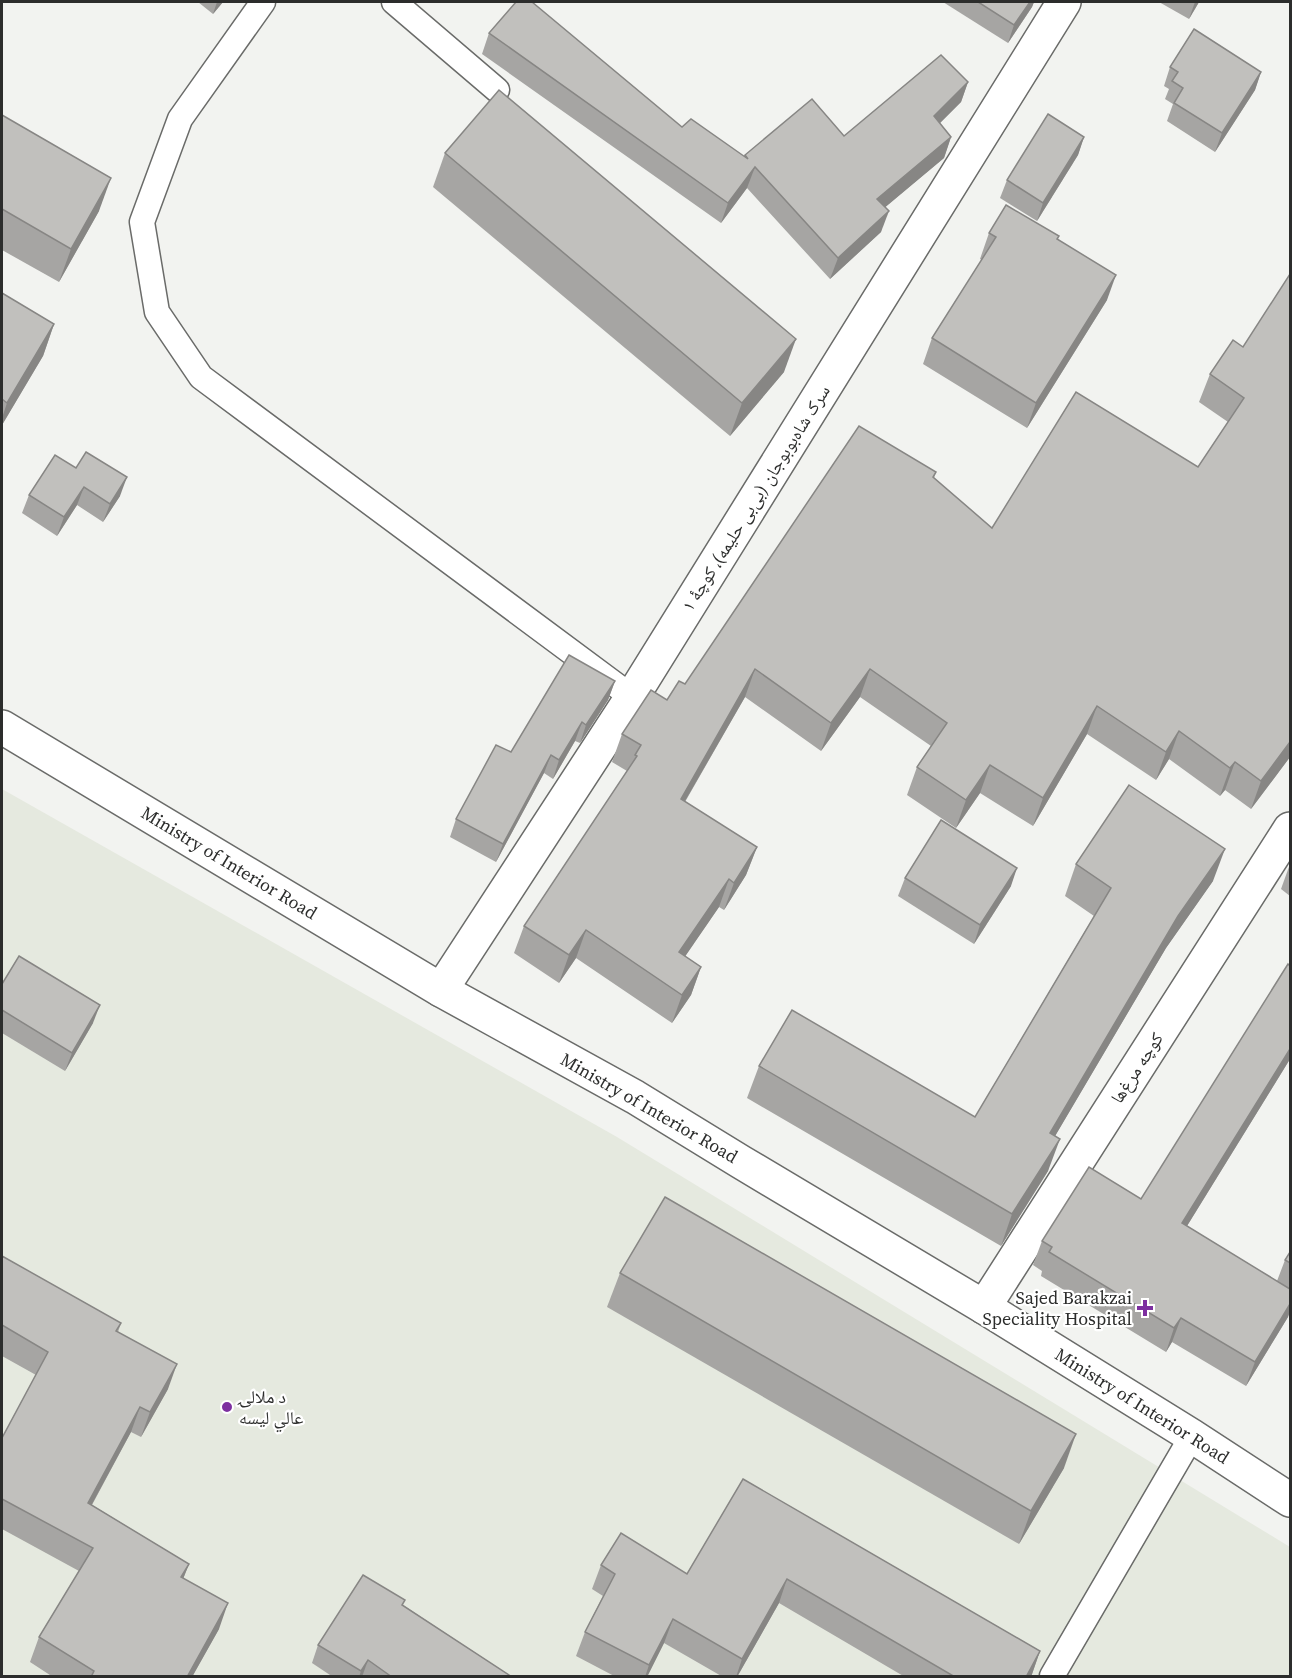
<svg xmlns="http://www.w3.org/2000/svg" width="1292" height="1678" font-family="'Source Serif 4','Noto Naskh Arabic',serif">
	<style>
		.built { fill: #e5e9df }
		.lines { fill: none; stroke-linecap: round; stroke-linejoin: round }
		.lane-casing { stroke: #6a6b69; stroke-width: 27 }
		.street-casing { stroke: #6a6b69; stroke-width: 36 }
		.secondary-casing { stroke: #6a6b69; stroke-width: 36 }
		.lane { stroke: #fff; stroke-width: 24 }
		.street { stroke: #fff; stroke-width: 33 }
		.secondary { stroke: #fff; stroke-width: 33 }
		.wall { fill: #a6a5a3 }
		.shaded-wall { fill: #878684 }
		.building { fill: #c1c0bd; stroke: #878684; stroke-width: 1.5 }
		.poi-dot { fill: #7d2fa0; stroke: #fff; stroke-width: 2 }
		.labels { text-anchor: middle; stroke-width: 4.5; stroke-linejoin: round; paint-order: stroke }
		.street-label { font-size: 18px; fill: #2c2d2c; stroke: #fff }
		.poi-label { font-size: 18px; fill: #2c2d2c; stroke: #fff; text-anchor: end }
	</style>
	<rect width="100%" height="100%" fill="#f2f3f0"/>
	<polygon class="built" points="2,789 617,1137 1290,1547 1290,1676 2,1676"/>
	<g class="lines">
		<defs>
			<g id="lane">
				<polyline points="263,2 180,119 142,222 157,312 201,377 632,697"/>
				<polyline points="394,2 497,90"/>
				<polyline points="1052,1676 1192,1436"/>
			</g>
			<g id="street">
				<polyline points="441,990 632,697 1064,2"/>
				<polyline points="984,1307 1290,829"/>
			</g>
			<polyline id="secondary" points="2,727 441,990 635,1097 741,1162 984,1307 1192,1436 1290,1500"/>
		</defs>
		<use href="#lane" class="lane-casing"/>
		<use href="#street" class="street-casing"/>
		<use href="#secondary" class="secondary-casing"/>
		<use href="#lane" class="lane"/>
		<use href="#street" class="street"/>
		<use href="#secondary" class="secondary"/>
	</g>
	<g class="wall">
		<polygon points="198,2 223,2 213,14"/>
		<polygon points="943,2 1034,2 1032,7 1008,43"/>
		<polygon points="1159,2 1199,2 1189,19"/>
		<polygon points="489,33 682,127 744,157 745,155 844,136 968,82 961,102 940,123 951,137 944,158 885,207 881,232 830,279 747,188 721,223 482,54"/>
		<polygon points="1170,67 1261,72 1255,90 1215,152 1167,121 1173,104 1165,99 1169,89 1164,86"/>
		<polygon points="2,115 99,211 59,282 2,250"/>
		<polygon points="1084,137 1078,155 1037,221 1000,198 1007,180"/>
		<polygon points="445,153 784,372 730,436 433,187"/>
		<polygon points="989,233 1057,239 1107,300 1027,428 923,364 932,338 982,260 980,259"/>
		<polygon points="2,293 54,324 43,356 2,425"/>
		<polygon points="1243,347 1290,757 1251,809 1225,790 1220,796 1169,759 1156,780 1087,734 1033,826 980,793 956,828 907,795 917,767 931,746 860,697 821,751 745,697 685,802 757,847 746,875 724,910 719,907 685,956 701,967 691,995 672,1023 576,958 559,983 514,953 524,926 627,771 612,762 622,734 667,700 936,472 934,478 992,528 1198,467 1228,422 1199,402 1210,374"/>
		<polygon points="76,468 120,496 103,522 77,505 57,536 22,513 29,495"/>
		<polygon points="615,681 608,700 580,743 575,741 553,779 544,773 496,862 450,837 456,819 511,752"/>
		<polygon points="1076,864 1213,881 1166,948 1055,1136 1048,1171 1001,1246 747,1098 759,1066 975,1117 1094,916 1065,896"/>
		<polygon points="1290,864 1290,896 1281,889"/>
		<polygon points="905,878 1011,886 974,944 898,896"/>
		<polygon points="2,984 93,1023 65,1071 2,1033"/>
		<polygon points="1290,1059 1187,1226 1277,1281 1285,1260 1290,1252 1290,1311 1288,1317 1246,1386 1172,1342 1166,1352 1041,1276 1042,1271 1033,1265 1042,1241 1141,1199"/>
		<polygon points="2,1256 121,1323 118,1332 168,1389 141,1437 131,1432 92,1505 189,1564 183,1579 219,1629 192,1677 53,1677 30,1662 39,1637 79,1571 2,1529 2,1438 36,1375 2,1356"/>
		<polygon points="620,1273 1064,1468 1019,1544 607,1307"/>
		<polygon points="743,1479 1040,1651 1031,1677 905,1677 779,1603 737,1677 723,1677 664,1643 647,1677 616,1677 576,1656 585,1632 603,1596 592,1589 601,1565 687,1574"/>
		<polygon points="403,1605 512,1677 333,1677 312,1663 318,1645"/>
	</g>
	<g class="shaded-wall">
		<polygon points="217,2 223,2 213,14"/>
		<polygon points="1030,2 1034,2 1032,7 1008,43 1014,25"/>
		<polygon points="1195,2 1199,2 1189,19"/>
		<polygon points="1261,72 1255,90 1215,152 1222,133"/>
		<polygon points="968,82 961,102 926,137 934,116"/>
		<polygon points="951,137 944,158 870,220 877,199"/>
		<polygon points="1084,137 1078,155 1037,221 1043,203"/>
		<polygon points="755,167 747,188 721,223 728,203"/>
		<polygon points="111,178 99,211 59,282 71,249"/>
		<polygon points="889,211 881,232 830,279 838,258"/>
		<polygon points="1116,275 1107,300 1027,428 1036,403"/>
		<polygon points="54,324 43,356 2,425 2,418 7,403"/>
		<polygon points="796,339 784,372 730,436 742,403"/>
		<polygon points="127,477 120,496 103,522 110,504"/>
		<polygon points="84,487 77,505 57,536 64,517"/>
		<polygon points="755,669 745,697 670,827 681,799"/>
		<polygon points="870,669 860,697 821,751 831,723"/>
		<polygon points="615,681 608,700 580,743 586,725"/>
		<polygon points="1097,706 1087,734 1033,826 1043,798"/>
		<polygon points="582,722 575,741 553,779 559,760"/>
		<polygon points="1179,731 1169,759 1156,780 1166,752"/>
		<polygon points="1290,742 1290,757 1251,809 1261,781"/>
		<polygon points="551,755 544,773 496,862 503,844"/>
		<polygon points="1235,762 1225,790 1220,796 1230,768"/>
		<polygon points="990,765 980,793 956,828 966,800"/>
		<polygon points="757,847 746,875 724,910 734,883"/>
		<polygon points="1225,849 1213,881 1166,948 1038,1165 1050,1133 1178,916"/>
		<polygon points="1017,868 1011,886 974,944 980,925"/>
		<polygon points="729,879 719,907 669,980 679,952"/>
		<polygon points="586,930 576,958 559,983 569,955"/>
		<polygon points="701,967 691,995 672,1023 682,995"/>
		<polygon points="100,1005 93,1023 65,1071 72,1053"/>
		<polygon points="1290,1049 1290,1059 1174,1247 1182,1223"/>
		<polygon points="1060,1139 1048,1171 1001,1246 1012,1214"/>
		<polygon points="1290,1304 1290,1311 1288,1317 1246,1386 1255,1362"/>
		<polygon points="1181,1318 1172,1342 1166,1352 1174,1328"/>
		<polygon points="177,1364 168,1389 141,1437 150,1412"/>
		<polygon points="140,1407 131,1432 79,1528 88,1503"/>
		<polygon points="1076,1434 1064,1468 1019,1544 1031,1511"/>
		<polygon points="189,1564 179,1589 181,1577"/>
		<polygon points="787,1579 779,1603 737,1677 736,1677 742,1659"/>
		<polygon points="228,1603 219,1629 192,1677 187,1677"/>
		<polygon points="673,1619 664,1643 647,1677 645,1677 649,1665"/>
		<polygon points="1040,1651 1031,1677 1026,1677"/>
		<polygon points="368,1660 362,1677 359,1677 361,1671"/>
	</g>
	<g class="building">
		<polygon points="516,2 532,2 682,127 691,119 748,159 745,155 812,99 844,136 941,55 968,82 934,116 951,137 877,199 889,211 838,258 755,167 728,203 489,33"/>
		<polygon points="978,2 1030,2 1014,25"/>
		<polygon points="1194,29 1261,72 1222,133 1174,103 1183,88 1172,81 1178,72 1170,67"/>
		<polygon points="499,90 796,339 742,403 445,153"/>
		<polygon points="1048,114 1084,137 1043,203 1007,180"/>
		<polygon points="2,115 111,178 71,249 2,209"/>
		<polygon points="1006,205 1059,236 1057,239 1116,275 1036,403 932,338 996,237 989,233"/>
		<polygon points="1290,274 1290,742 1261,781 1235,762 1230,768 1179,731 1166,752 1097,706 1043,798 990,765 966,800 917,767 947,723 870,669 831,723 755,669 681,799 757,847 734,883 729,879 679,952 701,967 682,995 586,930 569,955 524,926 637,756 635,755 641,745 622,734 651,690 667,700 679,681 685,684 859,426 936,472 933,477 992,528 1076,392 1198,467 1244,398 1210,374 1233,340 1243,347"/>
		<polygon points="2,293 54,324 7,403 2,399"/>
		<polygon points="86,452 127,477 110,504 84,487 64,517 29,495 55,455 76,468"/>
		<polygon points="569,655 615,681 586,725 582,722 559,760 551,755 503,844 456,819 496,745 511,752"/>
		<polygon points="1129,785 1225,849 1178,916 1050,1133 1060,1139 1012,1214 759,1066 792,1010 975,1117 1111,888 1076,864"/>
		<polygon points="941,820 1017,868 980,925 905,878"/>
		<polygon points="19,956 100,1005 72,1053 2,1010 2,984"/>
		<polygon points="1288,964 1290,966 1290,1049 1182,1223 1290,1289 1290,1304 1255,1362 1181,1318 1174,1328 1049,1252 1052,1247 1042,1241 1089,1167 1141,1199"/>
		<polygon points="665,1197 1076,1434 1031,1511 620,1273"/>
		<polygon points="1290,1252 1290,1263 1285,1260"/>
		<polygon points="2,1256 121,1323 116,1331 177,1364 150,1412 140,1407 88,1503 189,1564 181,1577 228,1603 187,1677 91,1677 94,1671 39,1637 93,1548 2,1499 2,1438 48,1352 2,1325"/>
		<polygon points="743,1479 1040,1651 1026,1677 955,1677 787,1579 742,1659 673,1619 649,1665 585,1632 615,1574 601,1565 621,1533 687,1574"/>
		<polygon points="363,1575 405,1600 402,1605 512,1677 392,1677 368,1660 361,1671 318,1645"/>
	</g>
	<g class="poi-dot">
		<path d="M1142 1299h6v6h6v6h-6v6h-6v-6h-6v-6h6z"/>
		<circle cx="227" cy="1407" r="6"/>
	</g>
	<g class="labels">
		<g class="street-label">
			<text transform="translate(756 498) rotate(-58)" y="6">سرک شاه‌بوبوجان (بی‌بی حلیمه)، کوچۀ ۱</text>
			<text transform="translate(229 863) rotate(31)" y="6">Ministry of Interior Road</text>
			<text transform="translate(1137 1068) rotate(-57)" y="6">کوچه مرغ‌ها</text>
			<text transform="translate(649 1108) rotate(30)" y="6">Ministry of Interior Road</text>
			<text transform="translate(1142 1406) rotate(32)" y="6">Ministry of Interior Road</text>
		</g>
		<g class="poi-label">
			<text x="1132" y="1304">Sajed Barakzai<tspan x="1132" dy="21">Speciality Hospital</tspan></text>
			<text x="239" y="1403" text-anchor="start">د ملالۍ<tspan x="239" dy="21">عالي لیسه</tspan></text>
		</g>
	</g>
	<rect width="1292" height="1678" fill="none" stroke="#2c2d2c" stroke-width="6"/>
</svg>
